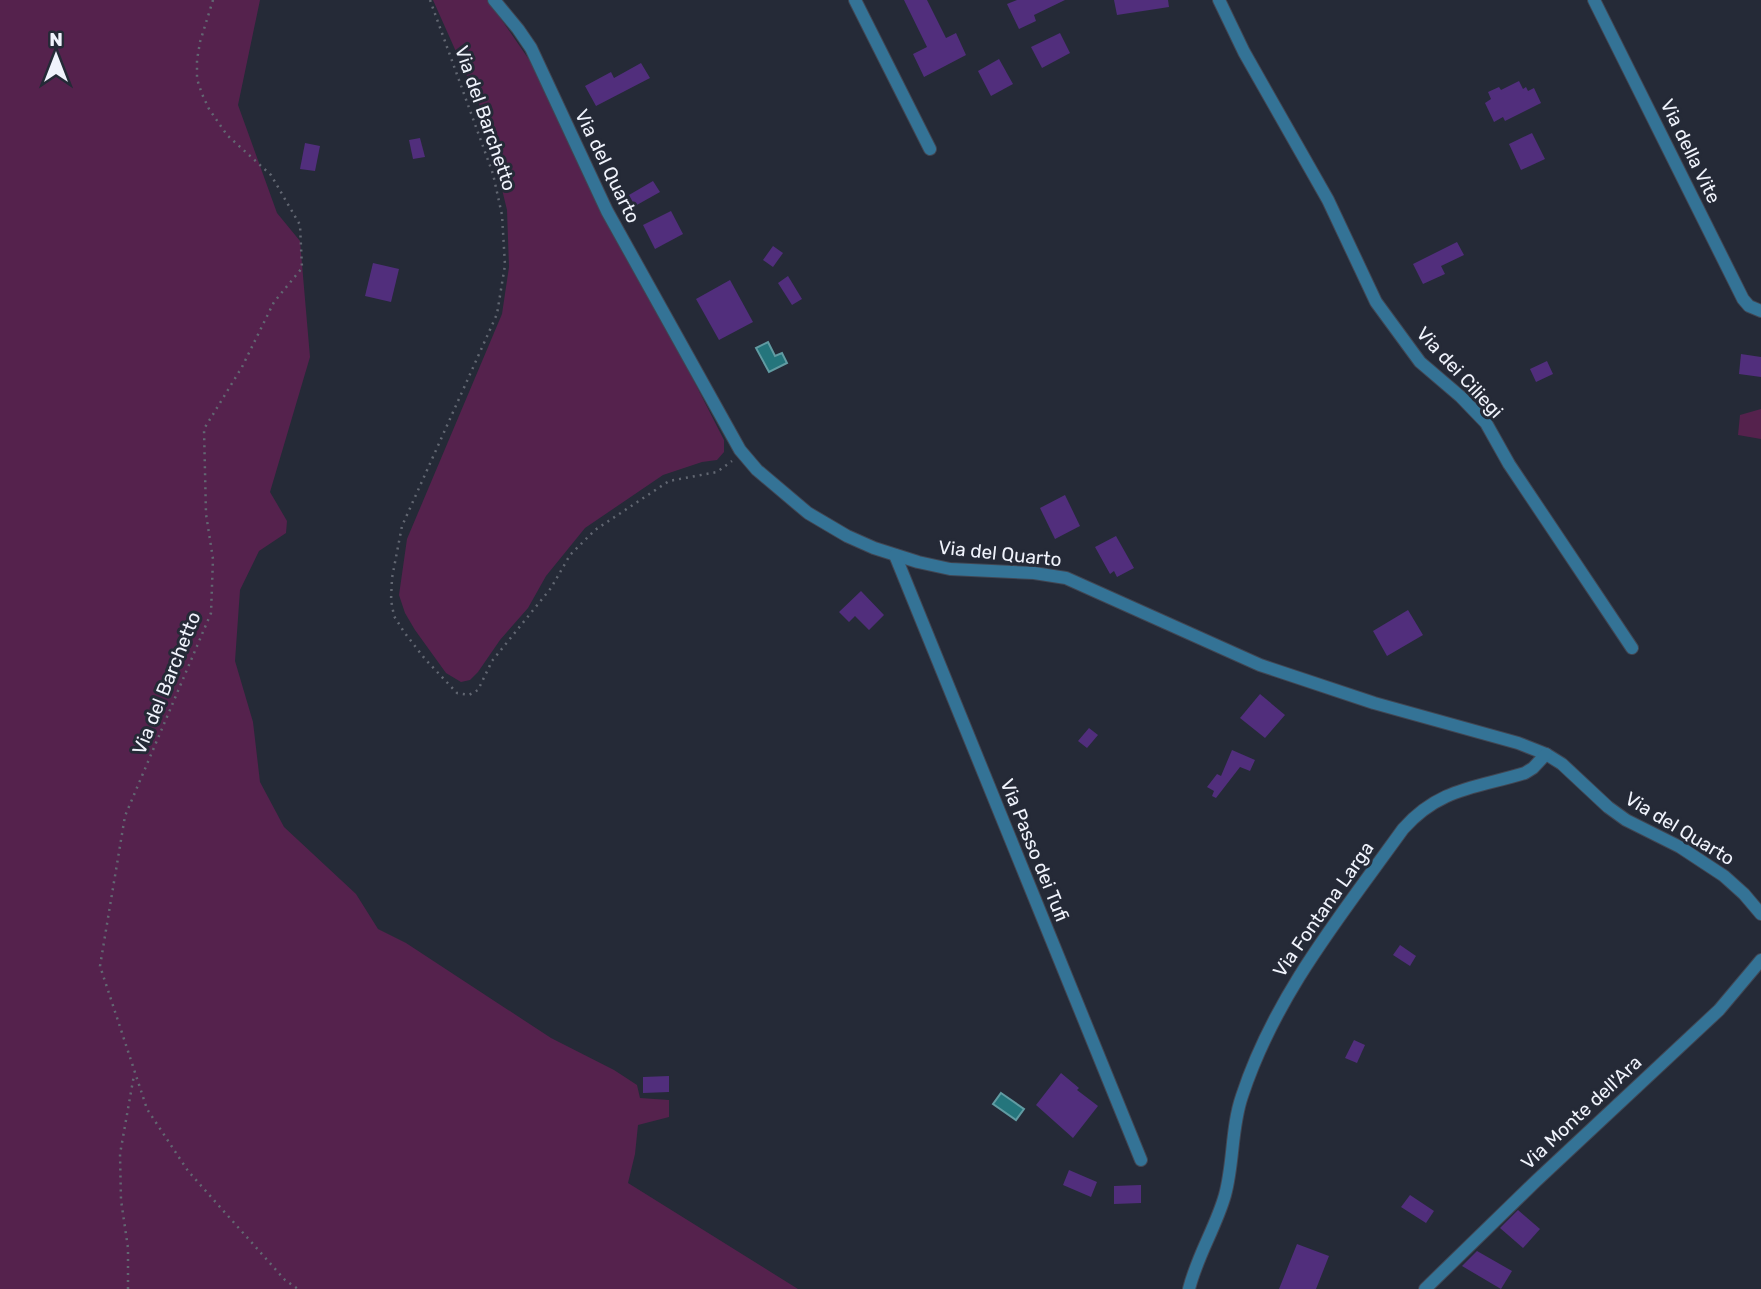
<svg xmlns="http://www.w3.org/2000/svg" width="1761" height="1289" font-family="Rubik,sans-serif">
	<style>
		.green { fill: #55224d }
		.water { fill: #24757c; stroke: #619ba2; stroke-width: 2 }
		.building { fill: #512e7c }
		.lines { fill: none; stroke-linecap: round; stroke-linejoin: round }
		.minor-casing { stroke: #414653; stroke-width: 14 }
		.path { stroke: #626772; stroke-width: 2.5; stroke-dasharray: 2 5; stroke-linecap: butt }
		.minor { stroke: #347396; stroke-width: 12 }
		.labels { text-anchor: middle; stroke-width: 6; stroke-linejoin: round; paint-order: stroke }
		.street-label { font-size: 19px; fill: #f0f3fc; stroke: #252a37 }
	</style>
	<rect width="100%" height="100%" fill="#252a37"/>
	<g class="green">
		<polygon points="0,0 260,0 238,105 277,213 300,241 310,357 270,492 287,521 286,533 259,551 240,590 235,661 253,722 260,782 284,827 356,894 378,929 406,943 551,1038 614,1070 637,1085 640,1098 669,1100 669,1117 638,1125 635,1154 628,1183 798,1289 0,1289"/>
		<polygon points="433,0 488,0 532,64 724,440 724,452 717,460 702,462 663,475 585,528 546,576 528,608 500,640 478,672 470,680 461,682 446,673 415,630 405,613 399,595 407,539 502,314 509,267 507,210 491,144 478,101"/>
		<polygon points="1761,409 1761,439 1738,435 1740,415"/>
	</g>
	<g class="water">
		<polygon points="768,342 775,356 782,353 787,363 769,372 756,348"/>
		<polygon points="1001,1093 1024,1109 1016,1120 993,1104"/>
	</g>
	<g class="building">
		<polygon points="904,0 927,0 946,38 956,33 966,55 924,77 913,54 927,47"/>
		<polygon points="1017,0 1065,0 1034,15 1036,21 1019,29 1007,4"/>
		<polygon points="1114,0 1168,0 1169,7 1117,15"/>
		<polygon points="1060,33 1070,53 1042,68 1031,47"/>
		<polygon points="999,59 1013,84 991,96 978,71"/>
		<polygon points="641,63 650,78 596,106 585,86 611,72 614,78"/>
		<polygon points="1519,81 1523,89 1526,87 1528,91 1534,88 1541,103 1505,121 1503,117 1494,122 1485,103 1491,99 1488,92 1499,87 1501,90"/>
		<polygon points="1532,133 1545,159 1521,170 1509,144"/>
		<polygon points="420,138 425,157 413,159 409,140"/>
		<polygon points="305,143 320,146 315,171 300,169"/>
		<polygon points="653,181 660,192 635,206 629,195"/>
		<polygon points="671,211 683,234 655,249 643,225"/>
		<polygon points="1457,242 1464,255 1441,266 1445,274 1423,284 1413,264"/>
		<polygon points="773,246 783,253 773,267 763,260"/>
		<polygon points="373,263 399,269 391,302 365,296"/>
		<polygon points="788,276 802,299 792,305 778,283"/>
		<polygon points="730,280 753,322 719,340 696,299"/>
		<polygon points="1741,354 1761,357 1761,377 1739,374"/>
		<polygon points="1547,361 1553,374 1536,382 1530,369"/>
		<polygon points="1065,495 1080,526 1055,539 1040,508"/>
		<polygon points="1116,536 1134,568 1117,577 1114,571 1110,574 1095,547"/>
		<polygon points="861,591 884,615 869,630 855,616 849,622 839,612"/>
		<polygon points="1408,610 1423,635 1387,656 1373,631"/>
		<polygon points="1260,694 1285,715 1265,738 1240,718"/>
		<polygon points="1089,728 1098,735 1087,748 1078,741"/>
		<polygon points="1232,750 1255,760 1250,771 1240,767 1216,798 1212,796 1214,791 1207,787 1217,774 1221,776"/>
		<polygon points="1400,945 1416,956 1410,966 1393,955"/>
		<polygon points="1354,1040 1365,1045 1357,1063 1345,1058"/>
		<polygon points="1061,1073 1079,1088 1077,1090 1098,1106 1073,1138 1036,1105"/>
		<polygon points="669,1076 669,1092 643,1093 643,1077"/>
		<polygon points="1069,1170 1097,1182 1091,1197 1063,1185"/>
		<polygon points="1141,1185 1141,1203 1114,1204 1114,1186"/>
		<polygon points="1410,1195 1434,1211 1426,1223 1401,1207"/>
		<polygon points="1518,1210 1540,1229 1523,1248 1500,1228"/>
		<polygon points="1297,1244 1329,1256 1316,1289 1279,1289"/>
		<polygon points="1477,1251 1512,1271 1501,1289 1462,1266"/>
	</g>
	<g class="lines">
		<defs>
			<g id="minor">
				<polyline points="494,0 518,29 531,48 607,211 740,450 757,470 808,513 847,536 874,548 918,562 950,569 1034,573 1066,578 1260,665 1374,703 1518,743 1546,754 1562,764 1608,807 1626,820 1680,847 1724,876 1744,894 1761,914"/>
				<polyline points="855,0 930,149"/>
				<polyline points="1219,0 1244,52 1328,200 1376,302 1420,362 1461,397 1486,423 1509,464 1632,648"/>
				<polyline points="1594,0 1743,299 1749,306 1761,311"/>
				<polyline points="895,555 1141,1160"/>
				<path d="M1189,1289c8,-33 27,-62 36,-94 9,-33 6,-67 17,-99 33,-101 100,-182 161,-267 36,-41 73,-41 122,-56l8,-5 13,-14"/>
				<polyline points="1425,1289 1536,1181 1719,1010 1761,960"/>
			</g>
		</defs>
		<use href="#minor" class="minor-casing"/>
		<g class="path">
			<polyline points="213,0 200,42 197,60 197,79 202,94 209,109 227,135 271,175 300,225 302,268 274,302 242,367 204,429 206,514 213,559 211,613 125,816 100,966 147,1109 188,1171 285,1280 298,1289"/>
			<polyline points="430,0 493,174 502,215 505,265 497,314 402,526 392,578 391,600 394,616 404,632 425,659 457,693 469,695 478,690 492,661 551,588 570,555 595,530 669,481 717,472 732,461"/>
			<polyline points="128,1289 128,1248 121,1200 120,1154 134,1075"/>
		</g>
		<use href="#minor" class="minor"/>
	</g>
	<g class="labels">
		<g class="street-label">
			<text transform="translate(486 118) rotate(71)" y="7">Via del Barchetto</text>
			<text transform="translate(1691 151) rotate(64)" y="7">Via della Vite</text>
			<text transform="translate(608 166) rotate(64)" y="7">Via del Quarto</text>
			<text transform="translate(1460 372) rotate(47)" y="7">Via dei Ciliegi</text>
			<text transform="translate(1000 553) rotate(6)" y="7">Via del Quarto</text>
			<text transform="translate(166 683) rotate(-68)" y="7">Via del Barchetto</text>
			<text transform="translate(1680 828) rotate(31)" y="7">Via del Quarto</text>
			<text transform="translate(1035 850) rotate(68)" y="7">Via Passo dei Tufi</text>
			<text transform="translate(1323 909) rotate(-55)" y="7">Via Fontana Larga</text>
			<text transform="translate(1581 1112) rotate(-43)" y="7">Via Monte dell'Ara</text>
		</g>
	</g>
	<g transform="translate(56 56)" stroke="#252a37" stroke-width="5" paint-order="stroke">
	<path d="M0-5L12 26L0 18L-12 26Z" fill="#f0f3fc"/>
	<text y="-10" font-size="19" font-weight="bold" text-anchor="middle" fill="#f0f3fc">N</text>
	</g>
</svg>
